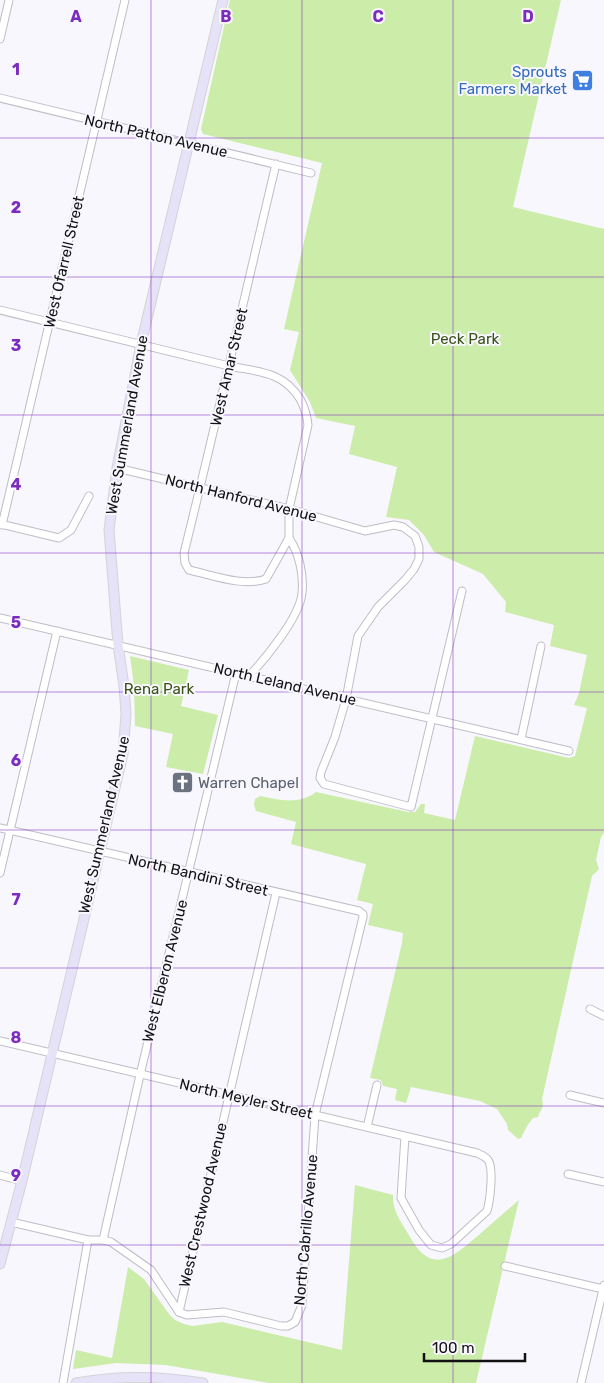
<svg xmlns="http://www.w3.org/2000/svg" width="604" height="1383" font-family="Rubik,sans-serif">
	<style>
		.green { fill: #cceca9 }
		.lines { fill: none; stroke-linecap: round; stroke-linejoin: round }
		.minor-casing { stroke: #bebdc7; stroke-width: 9 }
		.major-casing { stroke: #d4d4d5; stroke-width: 11 }
		.minor { stroke: #fff; stroke-width: 7 }
		.major { stroke: #e6e2f7; stroke-width: 9 }
		.grid { fill: none; stroke: #7b2cbf; stroke-width: 1; stroke-opacity: 0.55 }
		.labels { text-anchor: middle; stroke-width: 4; stroke-linejoin: round; paint-order: stroke }
		.shop-label { font-size: 15px; fill: #366cbe; stroke: #f8f7fe; text-anchor: end }
		.street-label { font-size: 15px; fill: #121215; stroke: #f8f7fe }
		.park-label { font-size: 15px; fill: #395116; stroke: #f8f7fe }
		.worship-label { font-size: 15px; fill: #5b616d; stroke: #f8f7fe; text-anchor: start }
		.grid-label { font-size: 16px; text-anchor: middle; font-weight: bold; fill: #7b2cbf; stroke: #f8f7fe; stroke-width: 4; stroke-linejoin: round; paint-order: stroke }
	</style>
	<rect width="100%" height="100%" fill="#f8f7fe"/>
	<g class="green">
		<path d="M230,0h331l-48,207 91,22v604l-3,4 -5,23 3,9 -7,7 -50,223c3,9 -2,11 -4,18l-5,1 -6,8 -6,12 -3,1 -10,-9 -1,-6 -10,-15 -17,-8 -69,-14 -5,16 -11,-3 2,-11 -14,-3 -2,-6 -11,-2 32,-135 1,-10 -35,-8 5,-21 -16,-4 9,-36 -75,-20 5,-22 -40,-11 -2,-6 1,-6 5,-3c20,4 38,9 56,-4l92,20h7l6,-8h4l-1,9 31,7 20,-84 94,22 6,-2 12,-48 -13,-3 5,-12 8,-38 -37,-9 4,-21 -49,-13 1,-10 -23,-28 -49,-22 -10,-17 -15,-15 -23,-3 11,-50 -48,-13 6,-28 -39,-8 -6,-16 -20,-32 9,-38 -15,-3 38,-166 -119,-29 -2,-5z"/>
		<polygon points="130,656 189,670 181,706 218,715 203,774 166,767 173,734 135,726 134,686"/>
		<path d="M355,1185l38,10c-1,16 9,28 17,42 23,41 45,18 71,-4 12,-11 25,-22 38,-33l-43,183h-207l-103,-18 -24,-1 -26,-1 -43,6 3,-19 36,8 16,-91 16,12 25,35 6,6 9,4 8,2 30,-4 120,28z"/>
	</g>
	<g class="lines">
		<defs>
			<g id="minor">
				<polyline points="0,39 9,0"/>
				<polyline points="0,98 311,173"/>
				<path d="M0,310l229,56c29,6 54,5 71,33 5,9 7,15 8,26l-19,84v29l-23,41c-24,8 -53,-4 -77,-9l-4,-7 -1,-10c32,-129 61,-259 92,-389"/>
				<polyline points="117,468 289,509 365,531 394,525 403,527 415,536 419,547 419,559 414,569 405,580 378,607 358,636 346,699 335,737 321,772 320,778 324,784 411,807 462,591"/>
				<polyline points="0,524 59,538 71,530 89,496"/>
				<polyline points="2,525 125,0"/>
				<polyline points="0,618 569,751"/>
				<path d="M249,676c16,-17 51,-59 53,-83 2,-18 -3,-40 -13,-55"/>
				<polyline points="521,739 541,646"/>
				<polyline points="0,828 359,911 363,914 363,917 315,1115 302,1305 295,1322 288,1326 281,1326 224,1312 187,1315 179,1312 151,1270 111,1242 103,1240 88,1240 11,1222"/>
				<polyline points="0,873 57,631"/>
				<polyline points="590,1009 604,1016"/>
				<path d="M0,1041c159,38 318,75 477,112 4,2 8,3 11,7 6,8 2,41 -1,51l-36,33 -9,4 -11,-3 -12,-15 -18,-32 4,-62"/>
				<polyline points="570,1095 604,1103"/>
				<polyline points="367,1127 377,1085"/>
				<polyline points="568,1174 604,1182"/>
				<polyline points="0,1175 22,1181"/>
				<polyline points="103,1240 140,1075 236,673"/>
				<polyline points="505,1266 603,1289"/>
				<polyline points="179,1312 276,893"/>
				<polyline points="63,1383 88,1240"/>
				<polyline points="581,1383 604,1285"/>
			</g>
			<g id="major">
				<polyline points="0,1264 22,1181 123,754 126,714 124,686 118,645 109,530 117,468 141,344 223,0"/>
				<path d="M76,1383c43,-8 85,-7 127,0"/>
			</g>
		</defs>
		<use href="#minor" class="minor-casing"/>
		<use href="#major" class="major-casing"/>
		<use href="#minor" class="minor"/>
		<use href="#major" class="major"/>
	</g>
	<path class="grid" d="M151,0v1383M302,0v1383M453,0v1383M0,138h604M0,277h604M0,415h604M0,553h604M0,692h604M0,830h604M0,968h604M0,1106h604M0,1245h604"/>
	<defs>
		<symbol id="supermarket-square" viewBox="-11 -11 22 22"><rect x="-9" y="-9" width="18" height="18" rx="4" fill="#3f7fe0" stroke="#f8f7fe"/><path d="M-6-5.5h2.5l.6 2H6L4.5 2H-2.5L-4.4-4H-6ZM-1.5 3.2a1.3 1.3 0 1 0 .1 0ZM3 3.2a1.3 1.3 0 1 0 .1 0Z" fill="#fff"/></symbol>
		<symbol id="church-square" viewBox="-11 -11 22 22"><rect x="-9" y="-9" width="18" height="18" rx="4" fill="#6b7280" stroke="#f8f7fe"/><path d="M-1.2-6h2.4v3.5h3.3v2.4h-3.3V6h-2.4V-.1h-3.3v-2.4h3.3Z" fill="#fff"/></symbol>
	</defs>
	<g fill-rule="evenodd">
		<use href="#supermarket-square" x="570" y="68" width="25" height="25"/>
		<use href="#church-square" x="170" y="770" width="25" height="25"/>
	</g>
	<g class="labels">
		<g class="shop-label">
			<text x="567" y="77">Sprouts<tspan x="567" dy="17">Farmers Market</tspan></text>
		</g>
		<g class="street-label">
			<text transform="translate(156 136) rotate(13)" y="5">North Patton Avenue</text>
			<text transform="translate(64 262) rotate(-77)" y="5">West Ofarrell Street</text>
			<text transform="translate(229 367) rotate(-77)" y="5">West Amar Street</text>
			<text transform="translate(127 425) rotate(-80)" y="5">West Summerland Avenue</text>
			<text transform="translate(241 498) rotate(14)" y="5">North Hanford Avenue</text>
			<text transform="translate(285 684) rotate(13)" y="5">North Leland Avenue</text>
			<text transform="translate(104 825) rotate(-77)" y="5">West Summerland Avenue</text>
			<text transform="translate(198 875) rotate(13)" y="5">North Bandini Street</text>
			<text transform="translate(165 971) rotate(-76)" y="5">West Elberon Avenue</text>
			<text transform="translate(246 1099) rotate(13)" y="5">North Meyler Street</text>
			<text transform="translate(203 1205) rotate(-77)" y="5">West Crestwood Avenue</text>
			<text transform="translate(306 1230) rotate(-85)" y="5">North Cabrillo Avenue</text>
		</g>
		<g class="park-label">
			<text x="465" y="344">Peck Park</text>
			<text x="159" y="694">Rena Park</text>
		</g>
		<g class="worship-label">
			<text x="198" y="788">Warren Chapel</text>
		</g>
	</g>
	<g class="grid-label">
		<text x="76" y="22">A</text>
		<text x="226" y="22">B</text>
		<text x="378" y="22">C</text>
		<text x="528" y="22">D</text>
		<text x="16" y="75">1</text>
		<text x="16" y="213">2</text>
		<text x="16" y="351">3</text>
		<text x="16" y="490">4</text>
		<text x="16" y="628">5</text>
		<text x="16" y="766">6</text>
		<text x="16" y="905">7</text>
		<text x="16" y="1043">8</text>
		<text x="16" y="1181">9</text>
	</g>
	<path d="M424 1353v8h101v-8" fill="none" stroke="#121215" stroke-width="2.5"/>
	<text x="432" y="1353" font-size="15" fill="#121215" stroke="#f8f7fe" stroke-width="4" paint-order="stroke">100 m</text>
</svg>
